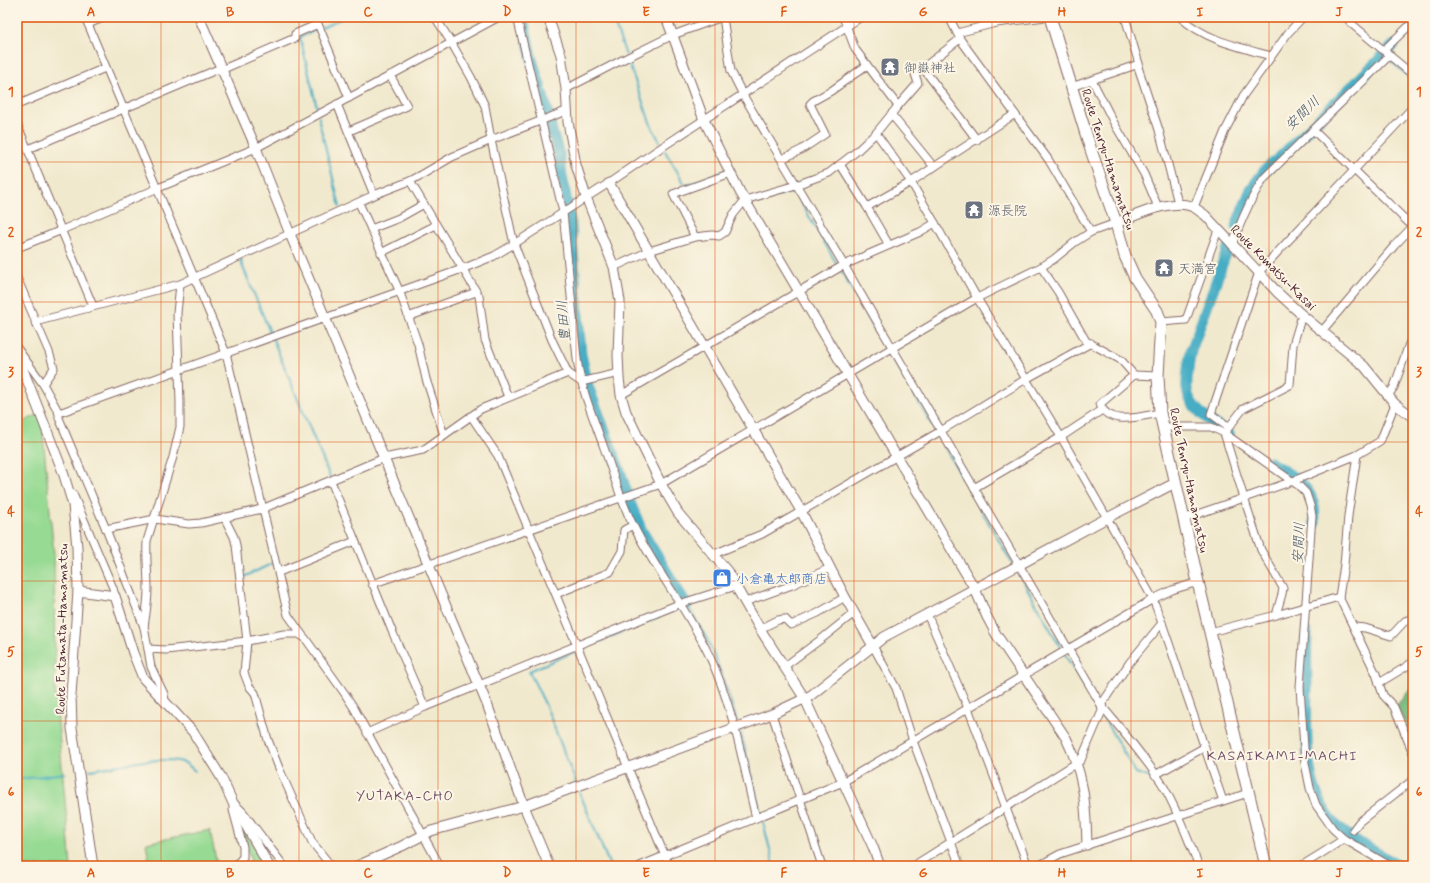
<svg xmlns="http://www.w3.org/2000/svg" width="1430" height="883" font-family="Mynerve,'Klee One',sans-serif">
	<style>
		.green { fill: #96da93; stroke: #707c5f }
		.forest { fill: #78ba7d; stroke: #616c54 }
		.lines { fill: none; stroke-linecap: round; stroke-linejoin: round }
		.stream { stroke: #46adc5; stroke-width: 2 }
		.river { stroke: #46adc5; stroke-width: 11 }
		.street-casing { stroke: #846664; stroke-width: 9 }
		.secondary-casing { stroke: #846664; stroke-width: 11 }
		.primary-casing { stroke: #846664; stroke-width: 13 }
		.street { stroke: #fff; stroke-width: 7 }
		.secondary { stroke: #fff; stroke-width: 9 }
		.primary { stroke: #fff; stroke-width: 11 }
		.grid { fill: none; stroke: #e0560e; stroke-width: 1; stroke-opacity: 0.55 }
		.labels { text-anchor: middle; stroke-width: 4; stroke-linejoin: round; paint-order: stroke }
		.worship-label { font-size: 13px; fill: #5b616d; stroke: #fcf5e5; text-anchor: start }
		.street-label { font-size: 13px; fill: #4a1f2b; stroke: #fcf5e5 }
		.shop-label { font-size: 13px; fill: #366cbe; stroke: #fcf5e5; text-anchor: start }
		.water-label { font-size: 14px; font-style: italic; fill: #485869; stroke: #fcf5e5 }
		.neighbourhood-label { font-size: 14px; letter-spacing: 1px; fill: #6d4c64; stroke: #fcf5e5 }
		.neatline { fill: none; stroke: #e0560e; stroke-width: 1.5 }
		.grid-label { font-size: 13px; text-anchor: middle; font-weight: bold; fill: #e0560e }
	</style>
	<rect width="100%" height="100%" fill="#fcf5e5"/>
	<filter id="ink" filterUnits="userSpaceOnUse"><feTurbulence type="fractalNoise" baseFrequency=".025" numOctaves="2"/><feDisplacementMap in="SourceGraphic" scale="8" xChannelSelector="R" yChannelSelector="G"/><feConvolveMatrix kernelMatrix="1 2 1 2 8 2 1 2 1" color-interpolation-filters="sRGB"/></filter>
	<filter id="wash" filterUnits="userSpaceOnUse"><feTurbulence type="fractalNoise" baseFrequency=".012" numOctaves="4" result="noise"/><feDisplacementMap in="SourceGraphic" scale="16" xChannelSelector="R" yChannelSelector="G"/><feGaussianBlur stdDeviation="0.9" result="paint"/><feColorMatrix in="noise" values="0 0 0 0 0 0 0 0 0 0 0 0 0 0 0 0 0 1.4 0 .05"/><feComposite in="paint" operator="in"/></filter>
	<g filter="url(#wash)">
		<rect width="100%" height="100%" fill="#f1e9cd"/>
		<g class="green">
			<polygon points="41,413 54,555 55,689 71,866 17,866 17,425"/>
			<polygon points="238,816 265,866 247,866 251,861"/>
			<polygon points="210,830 217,865 150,866 146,843"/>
		</g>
		<polygon class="forest" points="1413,686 1413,731 1410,732 1396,706"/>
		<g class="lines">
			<g class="stream">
				<polyline points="612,17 626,55"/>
				<polyline points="1390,60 1413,81"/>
				<polyline points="628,61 651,125 660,142"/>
				<polyline points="318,112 300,37 345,17"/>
				<polyline points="319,117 319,121 340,207"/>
				<polyline points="665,151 684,183 688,185 724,171"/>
				<polyline points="758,200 791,192 796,194 838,266"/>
				<polyline points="242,260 240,260 330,477"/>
				<polyline points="840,269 886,349"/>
				<polyline points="888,353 905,379 1012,563"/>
				<polyline points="1018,572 1062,650"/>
				<polyline points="242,578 273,563 273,562"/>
				<polyline points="685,607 687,605 708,641 718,665 738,723"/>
				<polyline points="584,648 677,609"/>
				<polyline points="249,652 251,643"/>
				<polyline points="574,652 529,671 546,706 576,783"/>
				<polyline points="1064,653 1098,709"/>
				<polyline points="259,719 261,728"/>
				<polyline points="1104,719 1136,773 1154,779 1160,789"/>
				<polyline points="740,729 774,866"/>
				<path d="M90,770c24,-3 74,-16 95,-7 4,2 7,6 10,8"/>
				<polyline points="17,778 21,779 65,773"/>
				<polyline points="578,789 610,866"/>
			</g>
			<g class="river">
				<polyline points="523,17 531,56 546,106 553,135 559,154 562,176 571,224 581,354 588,386 621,474 629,500 642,531 687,605"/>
				<polyline points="1236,226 1251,189 1265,170 1280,157 1394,45"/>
				<path d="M1228,248l-37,103c-2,12 -5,25 -4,38 1,19 27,35 42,45"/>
				<path d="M1270,462c15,10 35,19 42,37 4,7 2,17 3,25"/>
				<path d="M1307,633c-1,18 0,36 0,54 -1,43 -4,104 28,137 17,18 43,27 63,42"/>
			</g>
		</g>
	</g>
	<g filter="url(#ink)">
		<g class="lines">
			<defs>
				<g id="street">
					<polyline points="85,17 226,353 288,615 303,636"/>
					<polyline points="435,17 451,42 471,77 485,106 491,140 514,244 552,340 568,373 581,382 619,373"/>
					<path d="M517,17l46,195 14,147c4,30 16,58 26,86 10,27 17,55 30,80 22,45 55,85 76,130 24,51 34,109 47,163"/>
					<path d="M723,17l8,54 12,24 101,170 257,440c21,25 42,50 60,77 16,26 26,56 38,84"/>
					<polyline points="843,17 855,49 898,106 876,133 911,182 935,223 977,298 1061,437 1153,599 1162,623 1223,801"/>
					<polyline points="949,17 960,39 1048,159 1091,232 1116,223"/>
					<polyline points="994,17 996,23 1045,17"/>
					<polyline points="1125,17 1139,64 1138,67 1159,130 1178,203"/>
					<path d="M1180,17c25,23 59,30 91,39"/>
					<polyline points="1346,17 1353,25 1413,75"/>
					<polyline points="88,24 105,17"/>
					<polyline points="957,33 996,23"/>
					<polyline points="1384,50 1413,22"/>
					<polyline points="923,68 977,140"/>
					<polyline points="1092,80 1114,123 1144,174 1158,207"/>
					<polyline points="1071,87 1139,64"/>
					<polyline points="566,89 622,60 673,35 722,17"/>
					<polyline points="337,104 374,195"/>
					<polyline points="17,105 105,68"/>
					<polyline points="898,106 918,83 915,74 960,39"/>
					<polyline points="891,114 934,167"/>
					<polyline points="17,124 93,306"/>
					<polyline points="1313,130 1413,227"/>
					<polyline points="349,131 407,106 390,75"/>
					<polyline points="28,149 216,70 221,70 295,38 295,34 318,24 349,98"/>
					<polyline points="782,159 801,150 825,134 810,104 813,101 831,91 867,65"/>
					<polyline points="840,164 867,207 889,245"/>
					<polyline points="410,181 479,296 485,340 508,397"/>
					<polyline points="359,203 399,290 418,344 426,379 444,435"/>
					<polyline points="867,207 911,182 1015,114"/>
					<polyline points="1194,207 1225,131 1243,96 1288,33 1303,17"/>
					<polyline points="371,229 399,218 424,204"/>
					<polyline points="695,237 673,194 731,173"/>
					<path d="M1232,245c9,-24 18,-46 32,-67l126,-123"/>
					<polyline points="17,248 62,230 158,188 256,148 499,17"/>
					<polyline points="381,253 436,225"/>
					<polyline points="614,267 649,251 695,237 712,235 719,236 725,232 733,215 745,200 796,185 829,173 857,151 876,133"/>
					<path d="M1041,267l17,25 28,49 35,19 13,15 -34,29c8,23 42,12 60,9"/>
					<polyline points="17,278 49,352 54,368 43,384"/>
					<polyline points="408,317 476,292"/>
					<polyline points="35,322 180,284 374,195 410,181 423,174 452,157 491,140 566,111"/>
					<polyline points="1161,322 1186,320 1218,230"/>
					<polyline points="1322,331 1395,245 1413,226"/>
					<polyline points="17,348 43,384 59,413 59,418 106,529 144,627 148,649 166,650 247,641 284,634 299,634 305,638 345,694 354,708 440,866"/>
					<polyline points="1134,375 1158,376"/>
					<polyline points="621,395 844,265 920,232 935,223"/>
					<polyline points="1388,396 1394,387 1409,344 1413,340"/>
					<polyline points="59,413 462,269 494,256 514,244 609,183 656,151 861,17"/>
					<polyline points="471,416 498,456 669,866"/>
					<polyline points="1163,427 1211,427 1224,433 1299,486 1306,493 1310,505 1312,516 1300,687 1305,763 1310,788 1316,805 1333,829 1344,839 1390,866"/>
					<polyline points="1229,427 1243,409 1290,385 1293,345 1302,315"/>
					<polyline points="1357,455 1348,516 1344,565 1339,597 1376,674 1379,683 1404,668 1413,662"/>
					<polyline points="331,481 392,631 425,707 367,733"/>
					<polyline points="974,488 1061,437 1102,410"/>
					<polyline points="73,494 113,588 115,596"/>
					<polyline points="224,517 234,537 236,545 247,641 244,673 249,686 255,693 268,740 279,768 312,842 331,866"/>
					<polyline points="1183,519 1244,498 1224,433 1229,427 1211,414 1259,272 1413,107"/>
					<polyline points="106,529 155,519 189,524 201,523 262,509 384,458 423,450 481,409 568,373"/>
					<polyline points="714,554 762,534 939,432 1026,379 1091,343"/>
					<polyline points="279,572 355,541"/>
					<polyline points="372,584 661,484 977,298 1041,267 1054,259 1075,242 1091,232"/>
					<polyline points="556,594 610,572 622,551 624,530 633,525"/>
					<polyline points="745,602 792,585 830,568"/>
					<polyline points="927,614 968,708 1028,866"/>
					<polyline points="1276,615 1282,594 1283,588 1261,550 1244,498 1293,481 1357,455 1380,441 1381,439 1395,404"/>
					<path d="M144,627c2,-13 4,-25 4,-38 0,-16 -2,-32 -1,-48l26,-84 7,-30v-25l-3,-89 3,-29"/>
					<polyline points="1354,627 1365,628 1391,636 1405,621 1413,618"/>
					<polyline points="760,629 778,620 785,619 791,625 818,613 845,597"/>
					<polyline points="1210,632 1276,615 1339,597"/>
					<polyline points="873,646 896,688 913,741 960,866"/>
					<polyline points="148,649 151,667 164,694 165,701"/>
					<polyline points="785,666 824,637 854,613"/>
					<polyline points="1379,683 1383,695 1394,707 1413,753"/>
					<polyline points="425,707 679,604 736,586"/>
					<polyline points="772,714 822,866"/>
					<polyline points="1155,775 1205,747"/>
					<polyline points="233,805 233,810 243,847 243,857 235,866"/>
					<polyline points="236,805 243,812 284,866"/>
					<polyline points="1353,830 1359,822 1413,780"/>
					<polyline points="640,866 843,782 1153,599 1172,590 1198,582"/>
					<polyline points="913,866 1081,760 1102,711 1101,705 1130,662 1162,623"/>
					<polyline points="1038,866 1060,854 1248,793"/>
					<polyline points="1301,866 1322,853 1344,839"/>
				</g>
				<g id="secondary">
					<polyline points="199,17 256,148 290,234 487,704 524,806 549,866"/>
					<polyline points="548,17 561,55 566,89 568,122 576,165 586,197 614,267 620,301 618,355 619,378 621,395 626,412 661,484 678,513 727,571 760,629 805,699 873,847 880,866"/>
					<path d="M666,17l38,103 36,72 235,397 12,28 9,17 70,104c18,36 20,68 21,107"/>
					<path d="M1116,223c20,-7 58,-27 79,-15 3,2 7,5 10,7l73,78 24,22 62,51 31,38 18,13"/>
					<polyline points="17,354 63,472 73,505 77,547 78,591 71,695 72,728 93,866"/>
					<polyline points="78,591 115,596 133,653 143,678 193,732 221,777 233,803 269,866"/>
					<polyline points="873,646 884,637 1107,518 1175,483"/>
					<polyline points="357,866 402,846 431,831 524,806 772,714 810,696 873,646 845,597 801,511 609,183"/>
				</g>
				<polyline id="primary" points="1050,17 1090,147 1116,223 1125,256 1135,278 1157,311 1161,322 1158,376 1160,413 1198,582 1266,866"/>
			</defs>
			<use href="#street" class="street-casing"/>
			<use href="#secondary" class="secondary-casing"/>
			<use href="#primary" class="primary-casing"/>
			<use href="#street" class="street"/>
			<use href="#secondary" class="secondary"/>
			<use href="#primary" class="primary"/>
		</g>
	</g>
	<path class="grid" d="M161,17v849M299,17v849M438,17v849M576,17v849M715,17v849M854,17v849M992,17v849M1131,17v849M1269,17v849M17,162h1396M17,302h1396M17,442h1396M17,581h1396M17,721h1396"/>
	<defs>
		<symbol id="temple-square" viewBox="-11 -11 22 22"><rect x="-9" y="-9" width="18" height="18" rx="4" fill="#6b7280" stroke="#fcf5e5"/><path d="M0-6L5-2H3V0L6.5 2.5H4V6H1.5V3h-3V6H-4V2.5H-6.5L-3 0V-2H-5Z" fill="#fff"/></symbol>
		<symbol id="shop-square" viewBox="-11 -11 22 22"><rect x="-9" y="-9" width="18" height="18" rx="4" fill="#3f7fe0" stroke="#fcf5e5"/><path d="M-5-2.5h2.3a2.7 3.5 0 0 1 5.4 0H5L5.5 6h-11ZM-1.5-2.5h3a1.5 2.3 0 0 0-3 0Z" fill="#fff"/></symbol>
	</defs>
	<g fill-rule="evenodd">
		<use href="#temple-square" x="879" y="56" width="22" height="22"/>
		<use href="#temple-square" x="963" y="199" width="22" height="22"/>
		<use href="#temple-square" x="1153" y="257" width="22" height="22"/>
		<use href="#shop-square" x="711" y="567" width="22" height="22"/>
	</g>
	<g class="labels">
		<g class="worship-label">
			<text x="904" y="72">御嶽神社</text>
			<text x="988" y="215">源長院</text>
			<text x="1178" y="273">天満宮</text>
		</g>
		<g class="street-label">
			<text transform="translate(1109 159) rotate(72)" y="5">Route Tenryu-Hamamatsu</text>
			<text transform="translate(1274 267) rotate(45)" y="5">Route Komatsu-Kasai</text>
			<text transform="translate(1190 480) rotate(78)" y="5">Route Tenryu-Hamamatsu</text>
			<text transform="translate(61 629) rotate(-89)" y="5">Route Futamata-Hamamatsu</text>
		</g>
		<g class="shop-label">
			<text x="736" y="583">小倉亀太郎商店</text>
		</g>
		<g class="water-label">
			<text transform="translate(1302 113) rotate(-44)" y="5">安間川</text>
			<text transform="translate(563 321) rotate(-95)" y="5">豊田川</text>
			<text transform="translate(1298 543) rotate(-87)" y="5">安間川</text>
		</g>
		<g class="neighbourhood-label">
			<text x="1282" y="760">KASAIKAMI-MACHI</text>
			<text x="405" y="800">YUTAKA-CHO</text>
		</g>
	</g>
	<rect width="1430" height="883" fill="none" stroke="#fcf5e5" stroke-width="44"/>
	<rect x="22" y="22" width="1386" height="839" class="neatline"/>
	<g class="grid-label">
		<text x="91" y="16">A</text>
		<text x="230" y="16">B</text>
		<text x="368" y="16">C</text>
		<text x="507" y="16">D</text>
		<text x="646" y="16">E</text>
		<text x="784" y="16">F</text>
		<text x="923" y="16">G</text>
		<text x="1062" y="16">H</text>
		<text x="1200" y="16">I</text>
		<text x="1339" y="16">J</text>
		<text x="11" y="96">1</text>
		<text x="1419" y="96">1</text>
		<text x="11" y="236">2</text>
		<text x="1419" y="236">2</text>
		<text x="11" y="376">3</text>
		<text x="1419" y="376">3</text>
		<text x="11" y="516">4</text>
		<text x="1419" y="516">4</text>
		<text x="11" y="656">5</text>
		<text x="1419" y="656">5</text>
		<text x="11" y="796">6</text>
		<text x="1419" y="796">6</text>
		<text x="91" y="877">A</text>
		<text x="230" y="877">B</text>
		<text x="368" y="877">C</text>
		<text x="507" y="877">D</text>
		<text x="646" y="877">E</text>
		<text x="784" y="877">F</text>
		<text x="923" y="877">G</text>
		<text x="1062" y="877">H</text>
		<text x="1200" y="877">I</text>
		<text x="1339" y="877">J</text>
	</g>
</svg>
